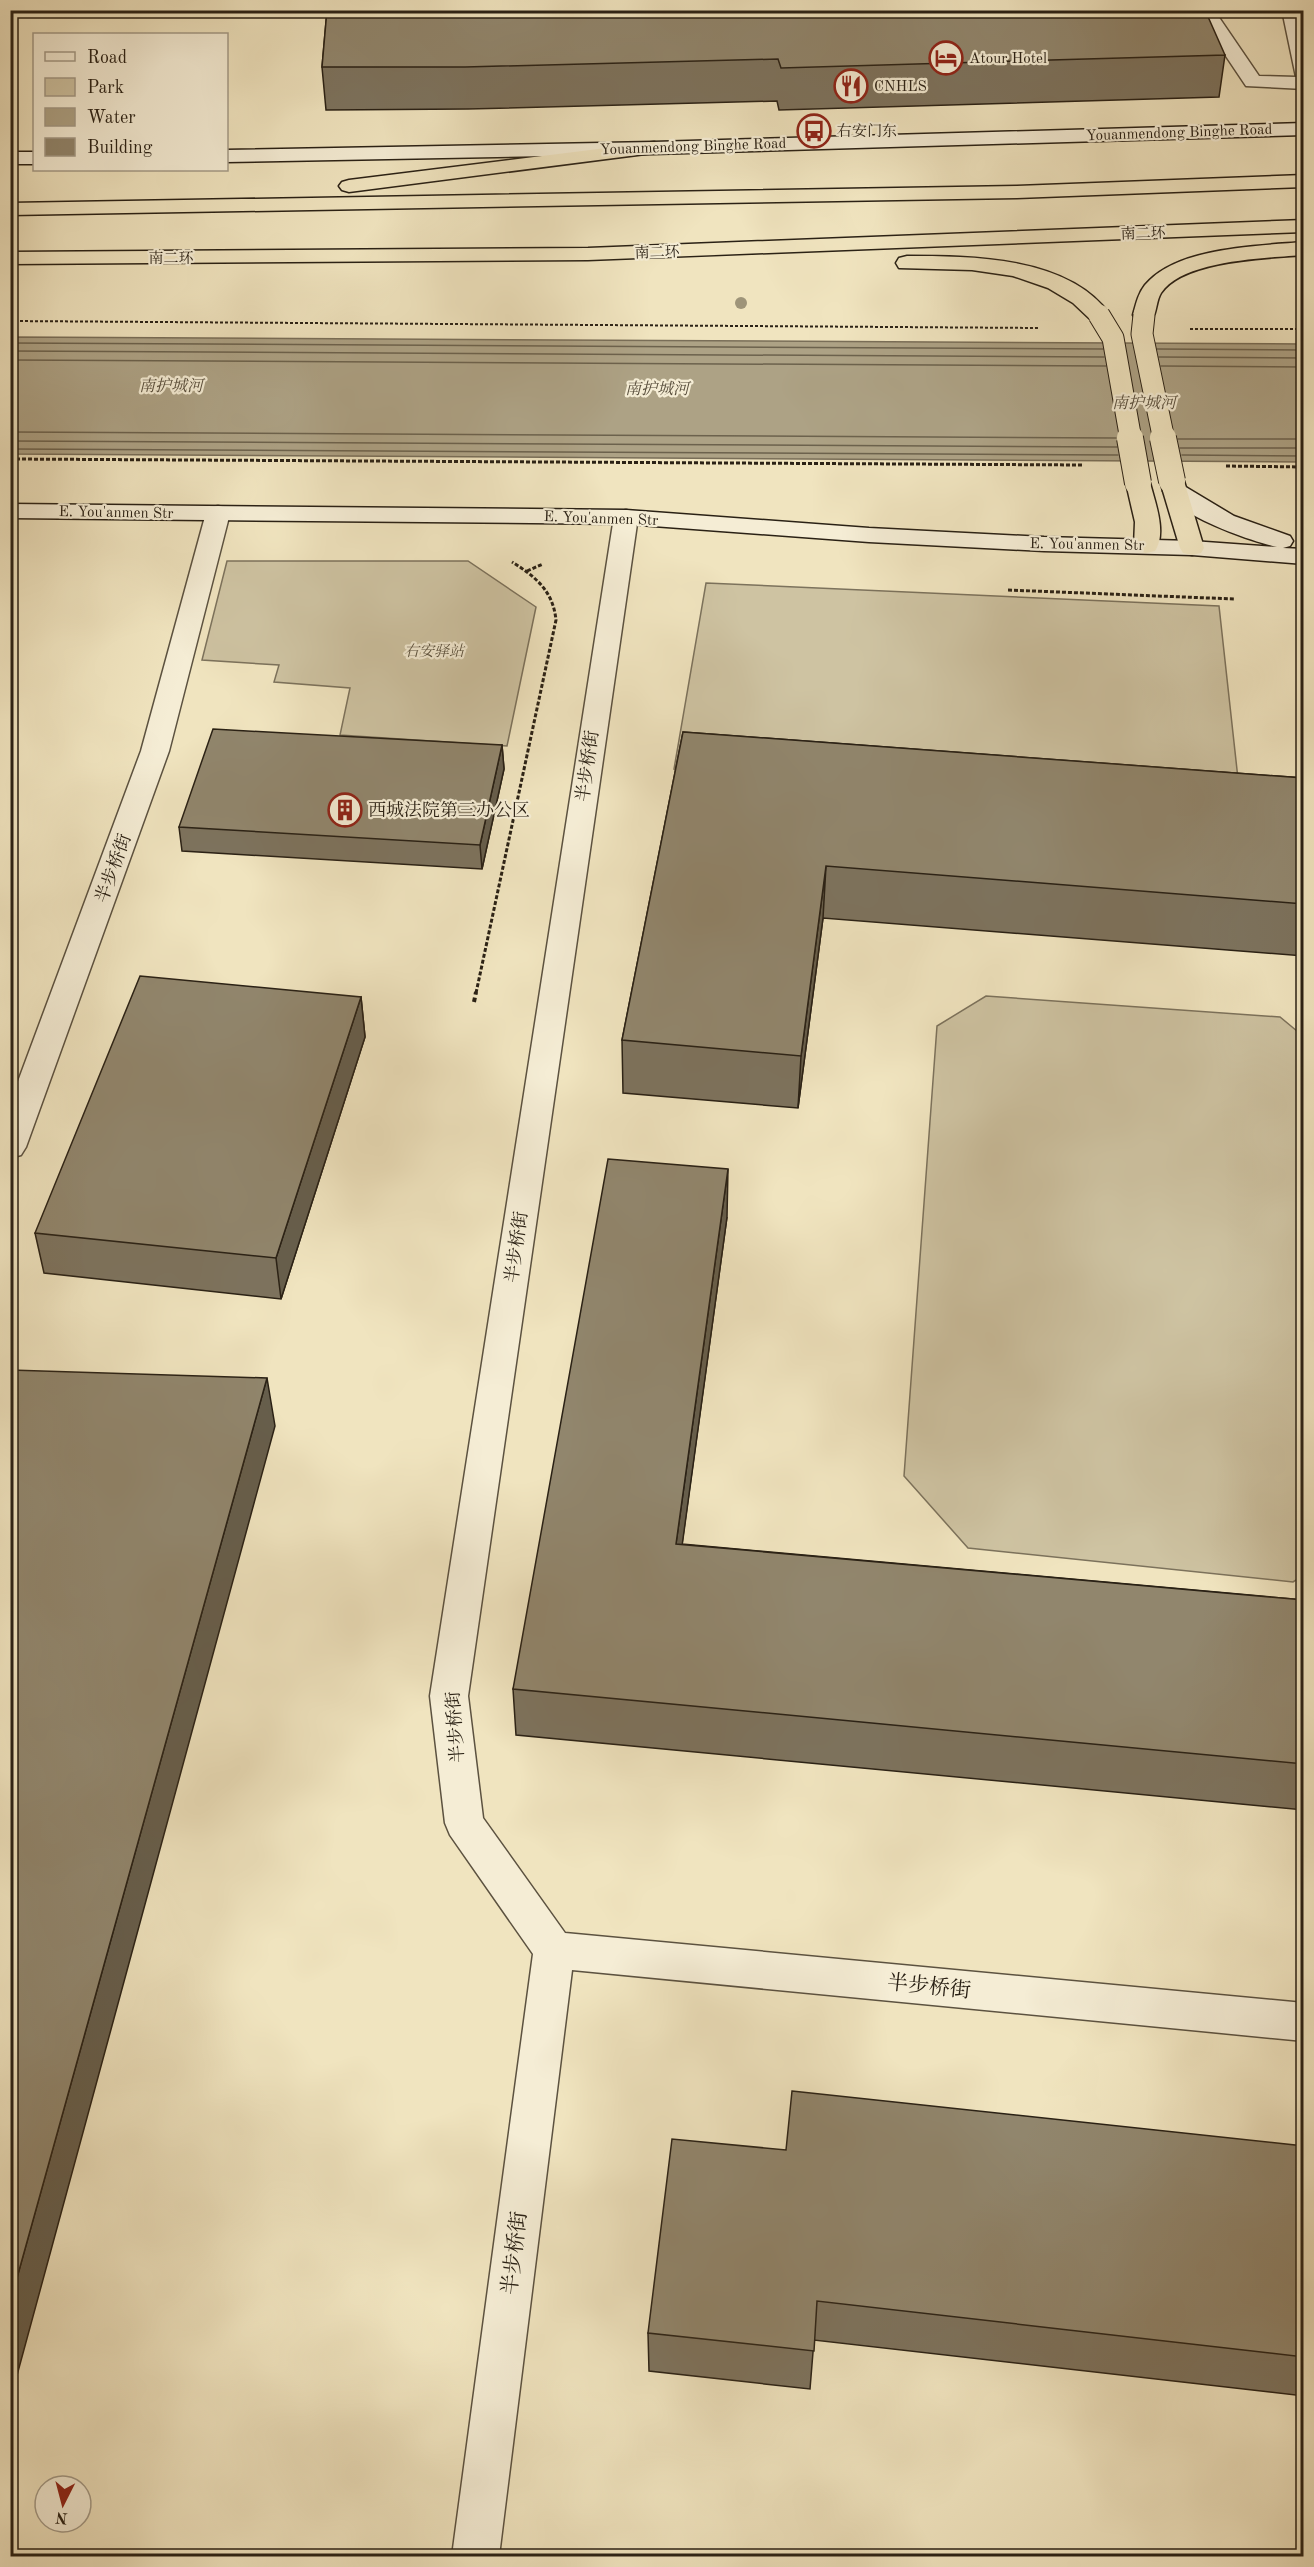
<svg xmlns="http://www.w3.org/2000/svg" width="1314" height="2567" font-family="'Old Standard TT','Noto Serif SC',serif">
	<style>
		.green { fill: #cec3a2; stroke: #7c725c; stroke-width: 1.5 }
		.water { fill: #ada285; stroke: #796e58; stroke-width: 1.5 }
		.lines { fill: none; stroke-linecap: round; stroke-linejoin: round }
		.shore { stroke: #6c624d; stroke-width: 1.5 }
		.lane-casing { stroke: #5c5240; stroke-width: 3 }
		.street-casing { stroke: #5c5240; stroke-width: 3 }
		.secondary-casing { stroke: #2a2115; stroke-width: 3 }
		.highway-casing { stroke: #2a2115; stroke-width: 3 }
		.path-far2 { stroke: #2a2115; stroke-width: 2; stroke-dasharray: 3 2; stroke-linecap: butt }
		.path-far1 { stroke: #2a2115; stroke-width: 3; stroke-dasharray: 4 2; stroke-linecap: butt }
		.path { stroke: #2a2115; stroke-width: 4; stroke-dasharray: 4.5 3; stroke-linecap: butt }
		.lane { fill: #f5edd5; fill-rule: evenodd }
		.street { fill: #f5edd5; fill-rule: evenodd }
		.secondary { fill: #f5edd5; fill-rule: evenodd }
		.highway { fill: #f0e4bf; fill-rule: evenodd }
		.highway-bridge-far1-casing { stroke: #2a2115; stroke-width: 23; stroke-linecap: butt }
		.highway-bridge-casing { stroke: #2a2115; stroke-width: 28; stroke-linecap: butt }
		.highway-bridge-far1 { stroke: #f0e4bf; stroke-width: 21 }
		.highway-bridge { stroke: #f0e4bf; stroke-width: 26 }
		.tree { fill: #9e9479 }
		.wall { fill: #7d735e; stroke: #2a2115; stroke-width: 1.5 }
		.shaded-wall { fill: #665e4c; stroke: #2a2115; stroke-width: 1.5 }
		.building { fill: #91866d; stroke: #2a2115; stroke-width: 1.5 }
		.labels { text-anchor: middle; stroke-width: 4.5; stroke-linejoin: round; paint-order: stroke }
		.far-poi-label { font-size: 15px; fill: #2a2115; stroke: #f5edd5; text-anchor: start }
		.far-street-label { font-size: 15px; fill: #2a2115; stroke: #f5edd5 }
		.far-park-label { font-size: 15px; font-style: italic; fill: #5b523f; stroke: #f5edd5 }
		.far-water-label { font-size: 16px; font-style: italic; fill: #584e3c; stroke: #f5edd5 }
		.street-label { font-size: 18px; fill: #2a2115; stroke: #f5edd5 }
		.poi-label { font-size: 18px; fill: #2a2115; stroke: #f5edd5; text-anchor: start }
		.near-street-label { font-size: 21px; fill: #2a2115; stroke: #f5edd5 }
	</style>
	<rect width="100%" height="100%" fill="#f0e4bf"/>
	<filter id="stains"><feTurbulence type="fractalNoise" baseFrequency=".00333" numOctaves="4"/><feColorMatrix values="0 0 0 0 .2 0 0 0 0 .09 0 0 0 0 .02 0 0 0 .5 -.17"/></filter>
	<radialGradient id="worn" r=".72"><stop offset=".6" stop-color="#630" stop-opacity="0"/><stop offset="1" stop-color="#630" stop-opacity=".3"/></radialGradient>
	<g class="green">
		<polygon points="227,561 468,561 536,607 507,746 340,735 350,688 274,682 279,665 202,660"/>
		<polygon points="706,583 1219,606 1240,797 674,769"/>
		<polygon points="986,996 1280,1017 1303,1036 1304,1575 1293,1582 968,1548 904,1476 937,1026"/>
	</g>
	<polygon class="water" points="11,337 1303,344 1303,462 11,454"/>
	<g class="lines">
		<g class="shore">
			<polyline points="10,343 1103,349"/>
			<polyline points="1157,349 1304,350"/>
			<polyline points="10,351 1104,357"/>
			<polyline points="1159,357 1304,358"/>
			<polyline points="10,360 1106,366"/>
			<polyline points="1161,366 1304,367"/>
			<polyline points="10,432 1116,438"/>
			<polyline points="1178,439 1304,439"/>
			<polyline points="10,441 1117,447"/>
			<polyline points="1180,448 1304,448"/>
			<polyline points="10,449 1118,455"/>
			<polyline points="1182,455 1304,456"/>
		</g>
		<defs>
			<polygon id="lane" points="1195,10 1214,10 1259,76 1296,77 1282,10 1301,10 1304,25 1304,89 1246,86"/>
			<g id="street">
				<polygon points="218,506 227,508 230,513 169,751 26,1147 21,1155 10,1158 10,1103 141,751 206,513 209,508"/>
				<polygon points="626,510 635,512 638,517 468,1696 483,1818 565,1933 1304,2003 1304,2041 572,1970 499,2556 452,2556 533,1954 450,1835 445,1823 430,1696 614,517 617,512"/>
			</g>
			<g id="secondary">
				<polygon points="1304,123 1304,135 654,154 226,162 226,150 654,142"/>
				<rect x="10" y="152" width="24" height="12"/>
				<path d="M1175,484l9,2 50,30 56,20 3,5 -3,5 -7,2 21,1v15l-112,-9 -148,-4 -175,-9 -243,-18 -616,-6v-14l616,6 243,18 175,9 148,4 85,6c-30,-7 -97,-31 -114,-56l3,-5z"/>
			</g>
			<g id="highway">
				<polygon points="654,142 661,144 664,148 661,152 349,192 342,190 339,186 342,182 349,180"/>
				<polygon points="1304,175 1304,187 1017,198 10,215 10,203 1017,186"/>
				<polygon points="1304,220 1304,232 588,260 10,264 10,252 588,248"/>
				<path d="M1304,242v13c-37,3 -121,5 -143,38 -5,8 -4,19 -9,27l-8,2 -8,-2 -3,-5c3,-11 5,-21 12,-30 32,-38 112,-39 159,-43z"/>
				<path d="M907,256c63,0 162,0 203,59l-3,5 -8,2 -8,-2 -18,-17 -25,-15 -35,-12 -41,-6 -73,-2 -3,-5 3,-5z"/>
				<polygon points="1172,474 1181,476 1184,481 1204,548 1201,553 1192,555 1183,553 1180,548 1160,481 1163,476"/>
				<path d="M1138,476l9,2 3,5c5,19 17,50 5,68l-9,2 -9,-2 -3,-5 1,-24 -9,-39 3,-5z"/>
			</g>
		</defs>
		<use href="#lane" class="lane-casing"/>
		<use href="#street" class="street-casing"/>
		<use href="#secondary" class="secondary-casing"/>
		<use href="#highway" class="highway-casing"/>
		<g class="path-far2">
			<polyline points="10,321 1039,328"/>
			<polyline points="1190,329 1304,329"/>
		</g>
		<g class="path-far1">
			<polyline points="10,459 1084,465"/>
			<polyline points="1226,466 1304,467"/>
			<polyline points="527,571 543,564"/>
			<polyline points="1008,590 1234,599"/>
			<path d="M476,993l80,-373c-3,-29 -20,-43 -44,-58"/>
		</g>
		<polyline class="path" points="474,1002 476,992"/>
		<use href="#lane" class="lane"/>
		<use href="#street" class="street"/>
		<use href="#secondary" class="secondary"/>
		<use href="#highway" class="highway"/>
		<defs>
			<g id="highway-bridge-far1">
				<polyline points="1099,315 1113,338 1131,440"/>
				<polyline points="1144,315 1142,334 1164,440"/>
			</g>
			<g id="highway-bridge">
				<polyline points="1130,438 1138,483"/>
				<polyline points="1163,438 1172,481"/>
			</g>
		</defs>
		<use href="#highway-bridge-far1" class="highway-bridge-far1-casing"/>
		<use href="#highway-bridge" class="highway-bridge-casing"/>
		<use href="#highway-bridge-far1" class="highway-bridge-far1"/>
		<use href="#highway-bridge" class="highway-bridge"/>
	</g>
	<circle class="tree" cx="741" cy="303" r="6"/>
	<g class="wall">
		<polygon points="327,10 1225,55 1219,97 779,110 777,101 468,109 326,110 322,67"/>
		<polygon points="683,732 1304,778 1304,956 823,918 798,1108 623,1093 622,1040"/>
		<polygon points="502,745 504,769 482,869 182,851 179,827"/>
		<polygon points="361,997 365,1037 281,1299 44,1273 35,1233"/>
		<polygon points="727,1217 682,1544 1304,1600 1304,1810 516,1735 513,1689"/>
		<polygon points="1304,2146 1304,2396 814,2340 810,2389 649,2371 648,2333 786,2150"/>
	</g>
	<g class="shaded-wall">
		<polygon points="502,745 504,769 482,869 480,845"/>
		<polygon points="826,866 823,918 798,1108 801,1056"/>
		<polygon points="361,997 365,1037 281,1299 276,1258"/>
		<polygon points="728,1169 727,1217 676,1590 676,1544"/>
		<polygon points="267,1378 275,1426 10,2401 10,2303"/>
	</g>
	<g class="building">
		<polygon points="327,10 1205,10 1225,55 781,68 778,59 465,67 322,67"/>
		<polygon points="213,729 502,745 480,845 179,827"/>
		<polygon points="683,732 1304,778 1304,904 826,866 801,1056 622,1040"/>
		<polygon points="140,976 361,997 276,1258 35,1233"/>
		<polygon points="608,1159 728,1169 676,1544 1304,1600 1304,1764 513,1689"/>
		<polygon points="10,1370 267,1378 10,2303"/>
		<polygon points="792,2091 1304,2146 1304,2357 817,2301 814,2351 648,2333 672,2139 786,2150"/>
	</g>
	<defs>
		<symbol id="hotel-ring" viewBox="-11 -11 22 22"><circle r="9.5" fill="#f5edd5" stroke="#8f2418" stroke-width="1.5"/><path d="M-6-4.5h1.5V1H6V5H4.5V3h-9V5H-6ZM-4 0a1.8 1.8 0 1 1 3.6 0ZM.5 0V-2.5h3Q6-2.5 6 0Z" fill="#8f2418"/></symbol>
		<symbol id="restaurant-ring" viewBox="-11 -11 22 22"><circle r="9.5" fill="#f5edd5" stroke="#8f2418" stroke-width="1.5"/><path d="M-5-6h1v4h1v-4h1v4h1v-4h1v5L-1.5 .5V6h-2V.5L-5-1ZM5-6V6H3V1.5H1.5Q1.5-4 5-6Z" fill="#8f2418"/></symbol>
		<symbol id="bus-ring" viewBox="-11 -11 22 22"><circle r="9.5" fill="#f5edd5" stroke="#8f2418" stroke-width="1.5"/><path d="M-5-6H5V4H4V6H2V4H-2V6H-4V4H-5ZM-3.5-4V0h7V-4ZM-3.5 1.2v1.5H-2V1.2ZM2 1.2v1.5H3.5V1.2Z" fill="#8f2418"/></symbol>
		<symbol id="building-ring" viewBox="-11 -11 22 22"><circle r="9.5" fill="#f5edd5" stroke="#8f2418" stroke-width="1.5"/><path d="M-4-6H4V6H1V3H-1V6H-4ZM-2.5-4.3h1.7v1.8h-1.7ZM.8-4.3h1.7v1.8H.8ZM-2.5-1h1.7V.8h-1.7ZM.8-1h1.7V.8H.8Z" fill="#8f2418"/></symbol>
	</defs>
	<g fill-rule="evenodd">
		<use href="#hotel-ring" x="927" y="39" width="38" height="38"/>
		<use href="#restaurant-ring" x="832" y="67" width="38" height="38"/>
		<use href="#bus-ring" x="795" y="112" width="38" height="38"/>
		<use href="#building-ring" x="326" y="791" width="38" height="38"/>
	</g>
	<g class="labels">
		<g class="far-poi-label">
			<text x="969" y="63">Atour Hotel</text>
			<text x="874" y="91">CNHLS</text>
			<text x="837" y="136">右安门东</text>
		</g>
		<g class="far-street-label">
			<text transform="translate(1179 132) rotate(-2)" y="5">Youanmendong Binghe Road</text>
			<text transform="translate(693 146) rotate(-2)" y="5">Youanmendong Binghe Road</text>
			<text transform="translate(1143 233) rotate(-2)" y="5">南二环</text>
			<text transform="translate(657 252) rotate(-2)" y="5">南二环</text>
			<text x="171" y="263">南二环</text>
			<text transform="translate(116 512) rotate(1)" y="5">E. You'anmen Str</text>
			<text transform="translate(601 518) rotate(2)" y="5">E. You'anmen Str</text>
			<text transform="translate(1087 544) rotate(1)" y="5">E. You'anmen Str</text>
		</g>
		<g class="far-park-label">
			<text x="434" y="656">右安驿站</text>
		</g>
		<g class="far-water-label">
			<text x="171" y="391">南护城河</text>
			<text x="657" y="394">南护城河</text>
			<text x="1144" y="408">南护城河</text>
		</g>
		<g class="street-label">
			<text transform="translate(587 766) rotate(-82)" y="6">半步桥街</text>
			<text transform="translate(113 868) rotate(-70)" y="6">半步桥街</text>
			<text transform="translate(516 1247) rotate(-82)" y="6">半步桥街</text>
			<text transform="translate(455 1727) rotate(-94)" y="6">半步桥街</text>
		</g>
		<g class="poi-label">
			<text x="368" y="816">西城法院第三办公区</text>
		</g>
		<g class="near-street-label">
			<text transform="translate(929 1986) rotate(6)" y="7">半步桥街</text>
			<text transform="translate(514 2253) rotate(-83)" y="7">半步桥街</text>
		</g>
	</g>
	<rect width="1314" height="2567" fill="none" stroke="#f0e4bf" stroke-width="36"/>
	<rect x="12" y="12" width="1290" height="2543" fill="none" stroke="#2a2115" stroke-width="3"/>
	<rect x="18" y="18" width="1278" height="2531" fill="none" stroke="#2a2115" stroke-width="1.5"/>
	<rect x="33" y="33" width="195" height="138" fill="#f5edd5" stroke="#a49b88" stroke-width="1.5"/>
	<rect x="45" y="52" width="30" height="9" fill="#f5edd5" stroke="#a49b88" stroke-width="1.5"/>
	<text x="87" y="63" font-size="18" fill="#2a2115">Road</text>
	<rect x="45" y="78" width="30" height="18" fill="#cec3a2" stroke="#a49b88" stroke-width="1.5"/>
	<text x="87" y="93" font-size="18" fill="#2a2115">Park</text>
	<rect x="45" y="108" width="30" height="18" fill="#ada285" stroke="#a49b88" stroke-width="1.5"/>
	<text x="87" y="123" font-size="18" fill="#2a2115">Water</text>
	<rect x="45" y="138" width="30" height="18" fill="#91866d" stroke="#a49b88" stroke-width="1.5"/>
	<text x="87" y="153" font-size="18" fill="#2a2115">Building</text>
	<g transform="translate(63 2504) rotate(186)"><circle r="28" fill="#f5edd5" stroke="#a49b88" stroke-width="1.5"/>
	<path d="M0-4.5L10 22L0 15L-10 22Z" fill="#8f2418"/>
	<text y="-9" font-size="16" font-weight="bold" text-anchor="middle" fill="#2a2115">N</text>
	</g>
	<rect width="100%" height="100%" filter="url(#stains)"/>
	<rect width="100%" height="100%" fill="url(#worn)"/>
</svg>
